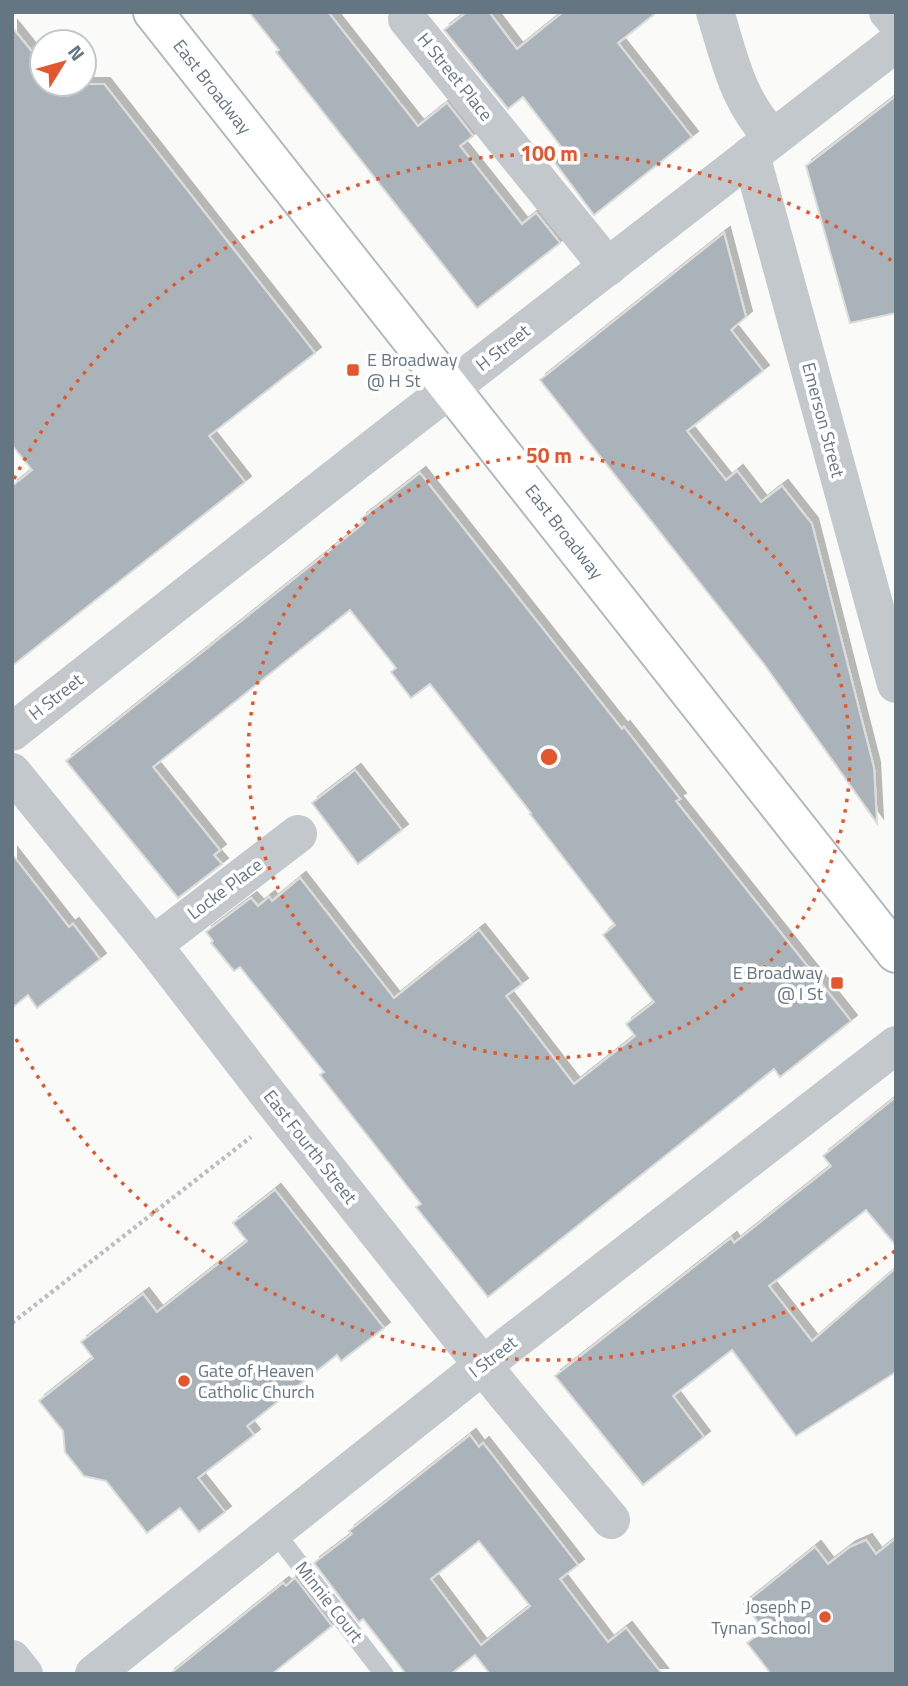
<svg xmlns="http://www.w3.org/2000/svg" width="908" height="1686" font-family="'Titillium Web',sans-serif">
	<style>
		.building { fill: #aab3b9; stroke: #dcdcda; stroke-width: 2; fill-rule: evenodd; filter: url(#shadow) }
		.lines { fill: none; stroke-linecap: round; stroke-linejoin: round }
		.secondary-casing { stroke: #b3babf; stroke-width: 42 }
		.path { stroke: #bbbfc2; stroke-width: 4.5; stroke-dasharray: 3.5 3.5; stroke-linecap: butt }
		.lane { stroke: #c3c8cc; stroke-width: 19 }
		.street { stroke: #c3c8cc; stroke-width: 38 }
		.secondary { stroke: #fff; stroke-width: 38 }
		.ring { fill: none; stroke: #e4572e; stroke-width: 3.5; stroke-dasharray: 3.5 7 }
		.poi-dot { fill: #e4572e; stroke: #fff; stroke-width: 2.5 }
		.labels { text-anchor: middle; stroke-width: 7; stroke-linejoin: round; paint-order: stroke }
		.street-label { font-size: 18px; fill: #657683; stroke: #fff }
		.poi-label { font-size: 18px; fill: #657683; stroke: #fff; text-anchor: start }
		.centre { fill: #e4572e; stroke: #fff; stroke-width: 3.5 }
		.ring-label { font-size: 21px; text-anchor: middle; font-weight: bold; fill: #e4572e; stroke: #fff; stroke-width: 7; stroke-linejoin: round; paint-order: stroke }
	</style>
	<defs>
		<filter id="shadow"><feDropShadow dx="6" dy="-6" stdDeviation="0" flood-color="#0004"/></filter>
	</defs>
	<rect width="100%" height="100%" fill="#fafaf8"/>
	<g class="building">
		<polygon points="249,12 328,12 418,126 447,103 473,136 460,146 522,224 536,213 560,243 477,308 276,52 279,50"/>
		<polygon points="467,12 489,12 517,49 563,12 657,12 618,43 692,137 594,215 553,160 565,152 523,97 508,109 444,30"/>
		<polygon points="12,27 42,64 42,84 104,84 315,353 209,436 245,482 12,666 12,486 32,470 12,445"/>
		<polygon points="896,96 896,313 850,323 806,166"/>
		<polygon points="724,233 746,317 731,330 763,371 687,431 726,480 737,471 761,502 782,486 812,524 874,768 877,823 764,664 540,380"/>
		<polygon points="420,473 622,729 624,727 680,799 676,801 851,1021 780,1077 774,1069 488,1297 416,1207 421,1204 320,1075 324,1072 240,967 234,971 211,943 213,941 206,932 251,898 258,906 269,897 272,901 300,878 394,998 479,930 522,984 506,996 574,1084 635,1036 626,1024 654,1002 603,935 615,925 530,814 531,813 430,684 411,698 391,672 396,668 350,610 153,767 220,850 214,855 222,864 178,898 66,761 364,523 361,519"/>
		<polygon points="355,770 402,830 358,864 312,803"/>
		<polygon points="12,854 69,927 73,924 100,959 37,1008 28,995 12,1008"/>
		<polygon points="896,1097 896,1246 866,1210 769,1286 812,1341 896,1268 896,1372 796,1436 732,1350 673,1396 704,1437 643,1485 555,1376 731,1238 734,1243 831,1166 823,1156"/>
		<polygon points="275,1190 384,1328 341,1361 337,1355 247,1426 254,1435 198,1478 225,1512 199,1532 180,1508 147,1533 106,1481 84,1476 65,1452 63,1431 39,1401 93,1358 81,1342 143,1294 157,1312 247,1241 233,1223"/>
		<path d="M470,1435l9,12 4,-4 95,122 -18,14 48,63 18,-14 36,46h-172l-15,-19 -24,19h-45l-43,-55 -4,3 -45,-59 38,-29 -3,-3zM479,1541l51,65 -49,39 -50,-66z"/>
		<polygon points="896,1538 896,1674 771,1674 747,1643 764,1630 744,1604 815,1547 828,1564 850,1547 866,1540 876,1554"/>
		<polygon points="295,1578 332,1626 272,1674 170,1674 283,1583 286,1586"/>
	</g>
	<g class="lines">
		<defs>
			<polyline id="secondary" points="153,12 896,953"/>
		</defs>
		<use href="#secondary" class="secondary-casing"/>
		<polyline class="path" points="12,1323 251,1137"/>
		<polyline class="lane" points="274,1531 384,1674"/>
		<g class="street">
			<path d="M715,12c15,48 22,88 58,126"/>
			<polyline points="888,12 896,21"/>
			<polyline points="407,19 608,267"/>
			<polyline points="751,155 896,684"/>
			<polyline points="12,732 398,429 896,43"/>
			<polyline points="12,772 153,945 267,1093 504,1392 611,1520"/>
			<polyline points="153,945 298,834"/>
			<polyline points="12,1659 24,1674"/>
			<polyline points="94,1674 515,1340 896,1045"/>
		</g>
		<use href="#secondary" class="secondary"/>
	</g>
	<g class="ring">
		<circle cx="549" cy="757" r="301"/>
		<path d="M895 1251A603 603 0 0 1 14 1035M14 479A603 603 0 0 1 895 263"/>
	</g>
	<g class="poi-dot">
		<rect x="346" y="363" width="14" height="14" rx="3.5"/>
		<rect x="830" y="976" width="14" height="14" rx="3.5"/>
		<circle cx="184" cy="1381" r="7"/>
		<circle cx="825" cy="1617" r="7"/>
	</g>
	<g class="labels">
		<g class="street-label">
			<text transform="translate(455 77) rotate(51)" y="6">H Street Place</text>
			<text transform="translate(212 87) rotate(52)" y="6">East Broadway</text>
			<text transform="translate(503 348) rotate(-38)" y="6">H Street</text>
			<text transform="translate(823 420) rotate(75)" y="6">Emerson Street</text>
			<text transform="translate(564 532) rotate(52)" y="6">East Broadway</text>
			<text transform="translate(56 697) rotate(-38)" y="6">H Street</text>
			<text transform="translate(225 889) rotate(-37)" y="6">Locke Place</text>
			<text transform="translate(310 1147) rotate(52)" y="6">East Fourth Street</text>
			<text transform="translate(493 1357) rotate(-38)" y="6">I Street</text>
			<text transform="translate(329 1602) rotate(52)" y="6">Minnie Court</text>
		</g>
		<g class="poi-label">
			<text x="367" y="366">E Broadway<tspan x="367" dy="21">@ H St</tspan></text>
			<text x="823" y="979" text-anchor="end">E Broadway<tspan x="823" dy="21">@ I St</tspan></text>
			<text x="198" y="1377">Gate of Heaven<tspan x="198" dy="21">Catholic Church</tspan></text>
			<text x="811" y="1613" text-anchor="end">Joseph P<tspan x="811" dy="21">Tynan School</tspan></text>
		</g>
	</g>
	<circle cx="549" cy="757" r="10" class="centre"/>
	<g class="ring-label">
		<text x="549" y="161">100 m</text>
		<text x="549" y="463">50 m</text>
	</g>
	<rect width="908" height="1686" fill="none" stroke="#657683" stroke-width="28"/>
	<g transform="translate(63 63) rotate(53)"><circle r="33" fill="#ffffff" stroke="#c1c8cd" stroke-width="2"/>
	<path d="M0-5L12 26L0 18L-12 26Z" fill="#e4572e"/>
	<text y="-10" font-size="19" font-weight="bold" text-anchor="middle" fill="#657683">N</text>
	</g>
</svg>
